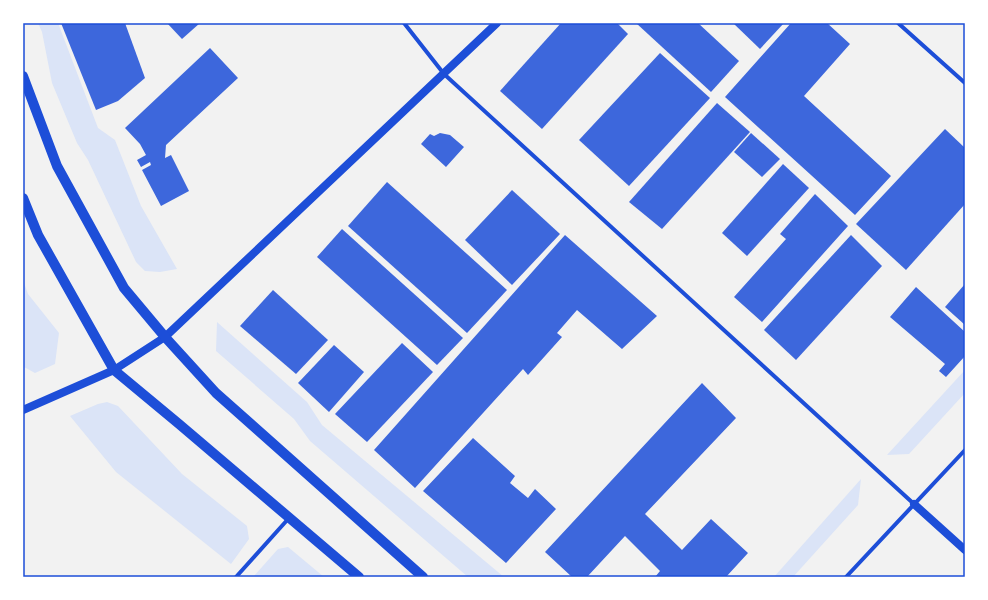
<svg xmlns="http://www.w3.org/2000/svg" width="988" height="600" font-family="'Golos Text',sans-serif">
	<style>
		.green { fill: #dbe4f7 }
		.building { fill: #3d67dc }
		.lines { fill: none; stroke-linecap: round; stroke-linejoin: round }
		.minor { stroke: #1d4ed8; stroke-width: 4 }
		.secondary { stroke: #1d4ed8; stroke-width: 8 }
		.primary { stroke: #1d4ed8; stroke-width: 10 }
		.neatline { fill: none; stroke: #1d4ed8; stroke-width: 1.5 }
	</style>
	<rect width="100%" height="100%" fill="#f2f2f2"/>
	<g class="green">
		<polygon points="38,23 58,23 98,128 115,140 141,206 177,269 160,272 145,271 136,262 88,160 77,143 52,83 42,32"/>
		<polygon points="23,280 28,294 59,333 55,364 35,373 24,367 23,365"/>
		<polygon points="217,322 307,402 322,425 504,577 468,577 310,441 294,419 216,351"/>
		<polygon points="965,370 965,393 909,454 887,455"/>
		<polygon points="107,402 118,406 182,474 247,526 249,539 231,564 116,472 70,416 98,404"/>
		<polygon points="861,479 858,505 793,577 774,577"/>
		<polygon points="288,547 324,577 255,577 254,576 278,549"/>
	</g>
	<g class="building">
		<polygon points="61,23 125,23 145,78 118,101 96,110"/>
		<polygon points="167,23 200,23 182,39"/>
		<polygon points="561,23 617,23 628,34 542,129 500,91"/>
		<polygon points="636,23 698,23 739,61 711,92"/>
		<polygon points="733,23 784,23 760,49"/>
		<polygon points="791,23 827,23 850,44 804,96 891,176 855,215 725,97"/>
		<polygon points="210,48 238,78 166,145 165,158 171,155 189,191 161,206 142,170 151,165 150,162 141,167 137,160 146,155 140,144 125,128"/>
		<polygon points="660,53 710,98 629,186 579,140"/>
		<polygon points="717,103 750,132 662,229 629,202"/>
		<polygon points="945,129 965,148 965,204 906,270 856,224"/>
		<polygon points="440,133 450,135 464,147 446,167 421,144 430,134 434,136"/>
		<polygon points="751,133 780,159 762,177 734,152"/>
		<polygon points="783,164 809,188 747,256 722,233"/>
		<polygon points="387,182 507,290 467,333 348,226"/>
		<polygon points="512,190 560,234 512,285 465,240"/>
		<polygon points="815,194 848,226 762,322 734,297 786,239 780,234"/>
		<polygon points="342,229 463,338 437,365 317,257"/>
		<polygon points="565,235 657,316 622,349 577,310 557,333 562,337 528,375 523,369 415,488 374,450"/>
		<polygon points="851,235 882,266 796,360 764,330"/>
		<polygon points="965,284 965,325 945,307"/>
		<polygon points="916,287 965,332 965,356 946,377 939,371 945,364 890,317"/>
		<polygon points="273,290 328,340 296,374 240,326"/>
		<polygon points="402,343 433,372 367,442 335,414"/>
		<polygon points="334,345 364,372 329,412 298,383"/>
		<polygon points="702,383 736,418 645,514 682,550 711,519 748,553 726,577 655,577 660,571 625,536 587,577 572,577 545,552"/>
		<polygon points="473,438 515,476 510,483 528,498 535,489 556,509 506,563 423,491"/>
	</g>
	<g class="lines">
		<g class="minor">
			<polyline points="404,23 444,74 914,504"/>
			<polyline points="898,23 965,83"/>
			<polyline points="236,577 289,518"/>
			<polyline points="846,577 965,450"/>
		</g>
		<g class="secondary">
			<polyline points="23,410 114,370 165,337 497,23"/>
			<polyline points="914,504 965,550"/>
		</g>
		<g class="primary">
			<polyline points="23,76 57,166 124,288 165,337 216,393 423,577"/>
			<polyline points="23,198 38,235 114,370 179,424 359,577"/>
		</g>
	</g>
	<rect width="988" height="600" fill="none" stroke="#ffffff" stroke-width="48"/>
	<rect x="24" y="24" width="940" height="552" class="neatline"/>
</svg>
